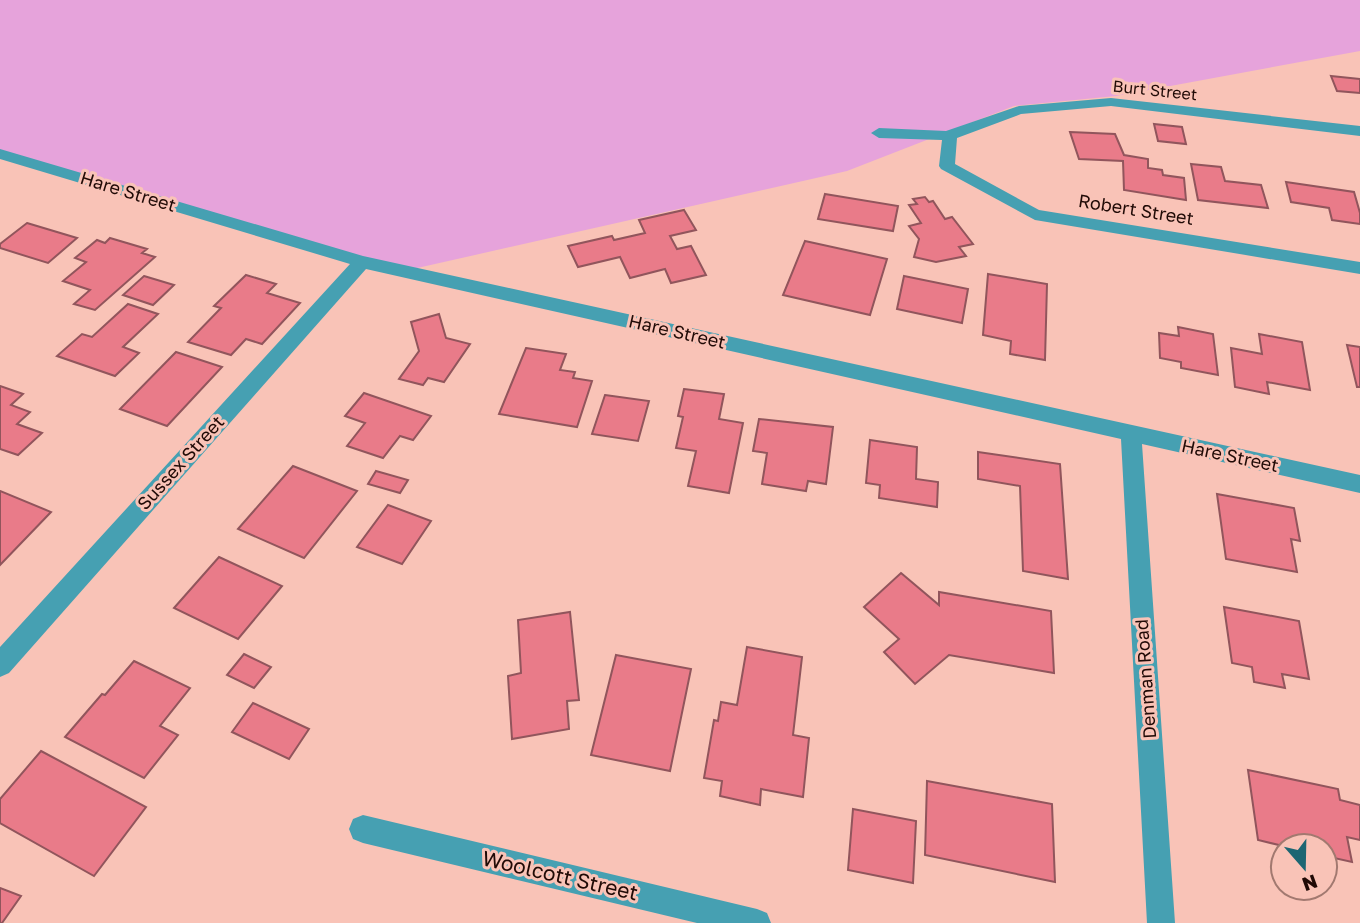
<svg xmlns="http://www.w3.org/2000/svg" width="1360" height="923" font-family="'Golos Text',sans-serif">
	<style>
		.green { fill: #e6a3db }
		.building { fill: #e97b89; stroke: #91555c; stroke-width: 2 }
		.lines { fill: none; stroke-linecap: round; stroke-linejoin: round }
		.minor { fill: #46a0b2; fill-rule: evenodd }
		.labels { text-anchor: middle; stroke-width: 6; stroke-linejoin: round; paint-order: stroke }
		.far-street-label { font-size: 16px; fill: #200a06; stroke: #f9c3b7 }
		.street-label { font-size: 18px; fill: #200a06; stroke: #f9c3b7 }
		.near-street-label { font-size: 21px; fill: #200a06; stroke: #f9c3b7 }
	</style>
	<rect width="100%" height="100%" fill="#f9c3b7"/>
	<polygon class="green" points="0,0 1360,0 1360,51 1116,96 1014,106 847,171 404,271 0,154"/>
	<g class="building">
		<polygon points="1331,76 1360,79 1360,93 1337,91"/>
		<polygon points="1154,124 1182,127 1186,144 1158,141"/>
		<polygon points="1070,132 1115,134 1124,155 1148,159 1148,168 1162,170 1163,175 1184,178 1186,200 1124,190 1123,161 1079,159"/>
		<polygon points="1191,164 1221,167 1225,181 1261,185 1268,208 1198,200"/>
		<polygon points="1286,182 1354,192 1360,213 1360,224 1332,220 1329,208 1291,202"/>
		<polygon points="825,194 898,206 893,231 818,219"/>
		<polygon points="925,197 929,202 933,201 945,219 952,217 973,244 959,247 966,256 936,262 914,257 919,239 909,226 921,223 909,205 917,204 913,199"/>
		<polygon points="684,210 696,230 670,236 677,249 691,246 706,275 671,283 665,269 630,278 620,257 578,267 568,246 612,236 614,240 645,233 639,220"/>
		<polygon points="27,223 77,238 48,263 0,248 0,244"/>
		<polygon points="110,238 147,249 142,253 155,257 95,310 74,304 90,290 63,281 86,262 75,258 97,240 105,243"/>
		<polygon points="805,241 887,259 870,315 783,295"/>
		<polygon points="988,274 1047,284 1045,360 1010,354 1011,341 983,335"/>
		<polygon points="246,275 276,284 267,293 300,303 262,344 246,339 231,355 188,342 221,308 214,306"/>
		<polygon points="144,276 174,285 153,305 123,295"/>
		<polygon points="904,276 968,289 962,323 897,309"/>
		<polygon points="128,304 158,314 123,347 139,353 115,376 57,356 82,334 92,337"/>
		<polygon points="439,314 446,338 470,344 444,382 428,378 423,385 399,379 419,351 411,322"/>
		<polygon points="1178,327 1213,334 1218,375 1181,368 1181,362 1160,358 1159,333 1179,336"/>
		<polygon points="1259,334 1302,342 1310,390 1267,382 1269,394 1235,387 1231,348 1262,354"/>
		<polygon points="1347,345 1360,347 1360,387 1357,387"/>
		<polygon points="526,348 566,354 560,370 575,372 573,378 592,381 577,427 499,414"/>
		<polygon points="176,352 222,367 167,426 120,409"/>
		<polygon points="0,386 23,394 11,405 30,412 17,424 42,433 18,455 0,449"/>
		<polygon points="684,389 724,394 719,419 743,423 729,493 688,486 696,451 676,448 683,417 678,416"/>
		<polygon points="364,393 431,416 413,440 400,436 383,458 347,446 365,423 345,416"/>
		<polygon points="605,395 649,401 638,441 592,434"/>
		<polygon points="759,419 833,427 826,484 808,481 806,491 762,484 767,453 753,451"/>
		<polygon points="870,440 917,447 916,479 938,482 937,507 879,498 880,485 866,483"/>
		<polygon points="978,452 1060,464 1068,579 1023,571 1020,486 978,479"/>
		<polygon points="293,466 357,491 304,558 238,529"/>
		<polygon points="376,471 408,480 400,493 368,484"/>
		<polygon points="0,491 51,512 0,565"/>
		<polygon points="1217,494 1294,508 1300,541 1291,539 1297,572 1226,559"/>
		<polygon points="388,505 431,521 402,564 357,547"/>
		<polygon points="219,557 282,586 238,639 174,608"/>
		<polygon points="901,573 939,605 939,592 1051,611 1054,673 949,655 915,684 884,652 899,639 864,607"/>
		<polygon points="1224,607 1299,621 1309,679 1282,674 1285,688 1254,682 1252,667 1232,663"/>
		<polygon points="570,612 579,700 567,701 569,729 512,739 508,676 521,673 518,620"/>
		<polygon points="747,647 802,657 793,735 809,738 803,797 761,789 760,805 720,796 722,781 704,778 714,720 718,721 721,702 737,705"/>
		<polygon points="244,654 271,667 254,688 227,675"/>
		<polygon points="616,655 691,669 670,771 591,755"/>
		<polygon points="134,661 190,688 160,726 178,735 144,778 65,737 102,694 105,695"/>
		<polygon points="253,703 309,729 289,759 232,732"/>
		<polygon points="41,751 146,807 94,876 0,823 0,799"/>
		<polygon points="1248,770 1338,789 1340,800 1360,805 1360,840 1347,837 1352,862 1325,856 1325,846 1283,846 1258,840"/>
		<polygon points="927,781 1052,804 1055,882 925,855"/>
		<polygon points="853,809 916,821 913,883 848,870"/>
		<polygon points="0,888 21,896 2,923 0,923"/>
	</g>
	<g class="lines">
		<g class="minor">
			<polygon points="1111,98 1360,126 1360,136 1111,106 1021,114 957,138 955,164 1039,210 1360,262 1360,274 1035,220 941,169 939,166 942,140 879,138 871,133 879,128 946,131 1019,106"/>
			<polygon points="0,149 363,256 1360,475 1360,493 1142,444 1175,923 1147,923 1121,439 366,269 9,673 0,677 0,647 350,264 0,159"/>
			<polygon points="363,815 757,909 767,913 771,923 697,923 363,843 353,839 349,829 353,819"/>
		</g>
	</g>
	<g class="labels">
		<g class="far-street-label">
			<text transform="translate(1155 90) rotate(6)" y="6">Burt Street</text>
		</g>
		<g class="street-label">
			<text transform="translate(128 192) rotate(17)" y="6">Hare Street</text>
			<text transform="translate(1136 210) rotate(9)" y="6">Robert Street</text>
			<text transform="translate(677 332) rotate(13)" y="6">Hare Street</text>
			<text transform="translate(1230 456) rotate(12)" y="6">Hare Street</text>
			<text transform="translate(181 463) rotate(-48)" y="6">Sussex Street</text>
			<text transform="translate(1146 679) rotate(-94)" y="6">Denman Road</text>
		</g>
		<g class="near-street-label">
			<text transform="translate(560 876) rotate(13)" y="7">Woolcott Street</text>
		</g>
	</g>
	<g transform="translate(1304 867) rotate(160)"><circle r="33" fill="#f9c3b7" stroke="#a27970" stroke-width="2"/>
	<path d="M0-5L12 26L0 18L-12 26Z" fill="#1d6673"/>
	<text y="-10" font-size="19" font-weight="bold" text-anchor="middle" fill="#200a06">N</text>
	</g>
</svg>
